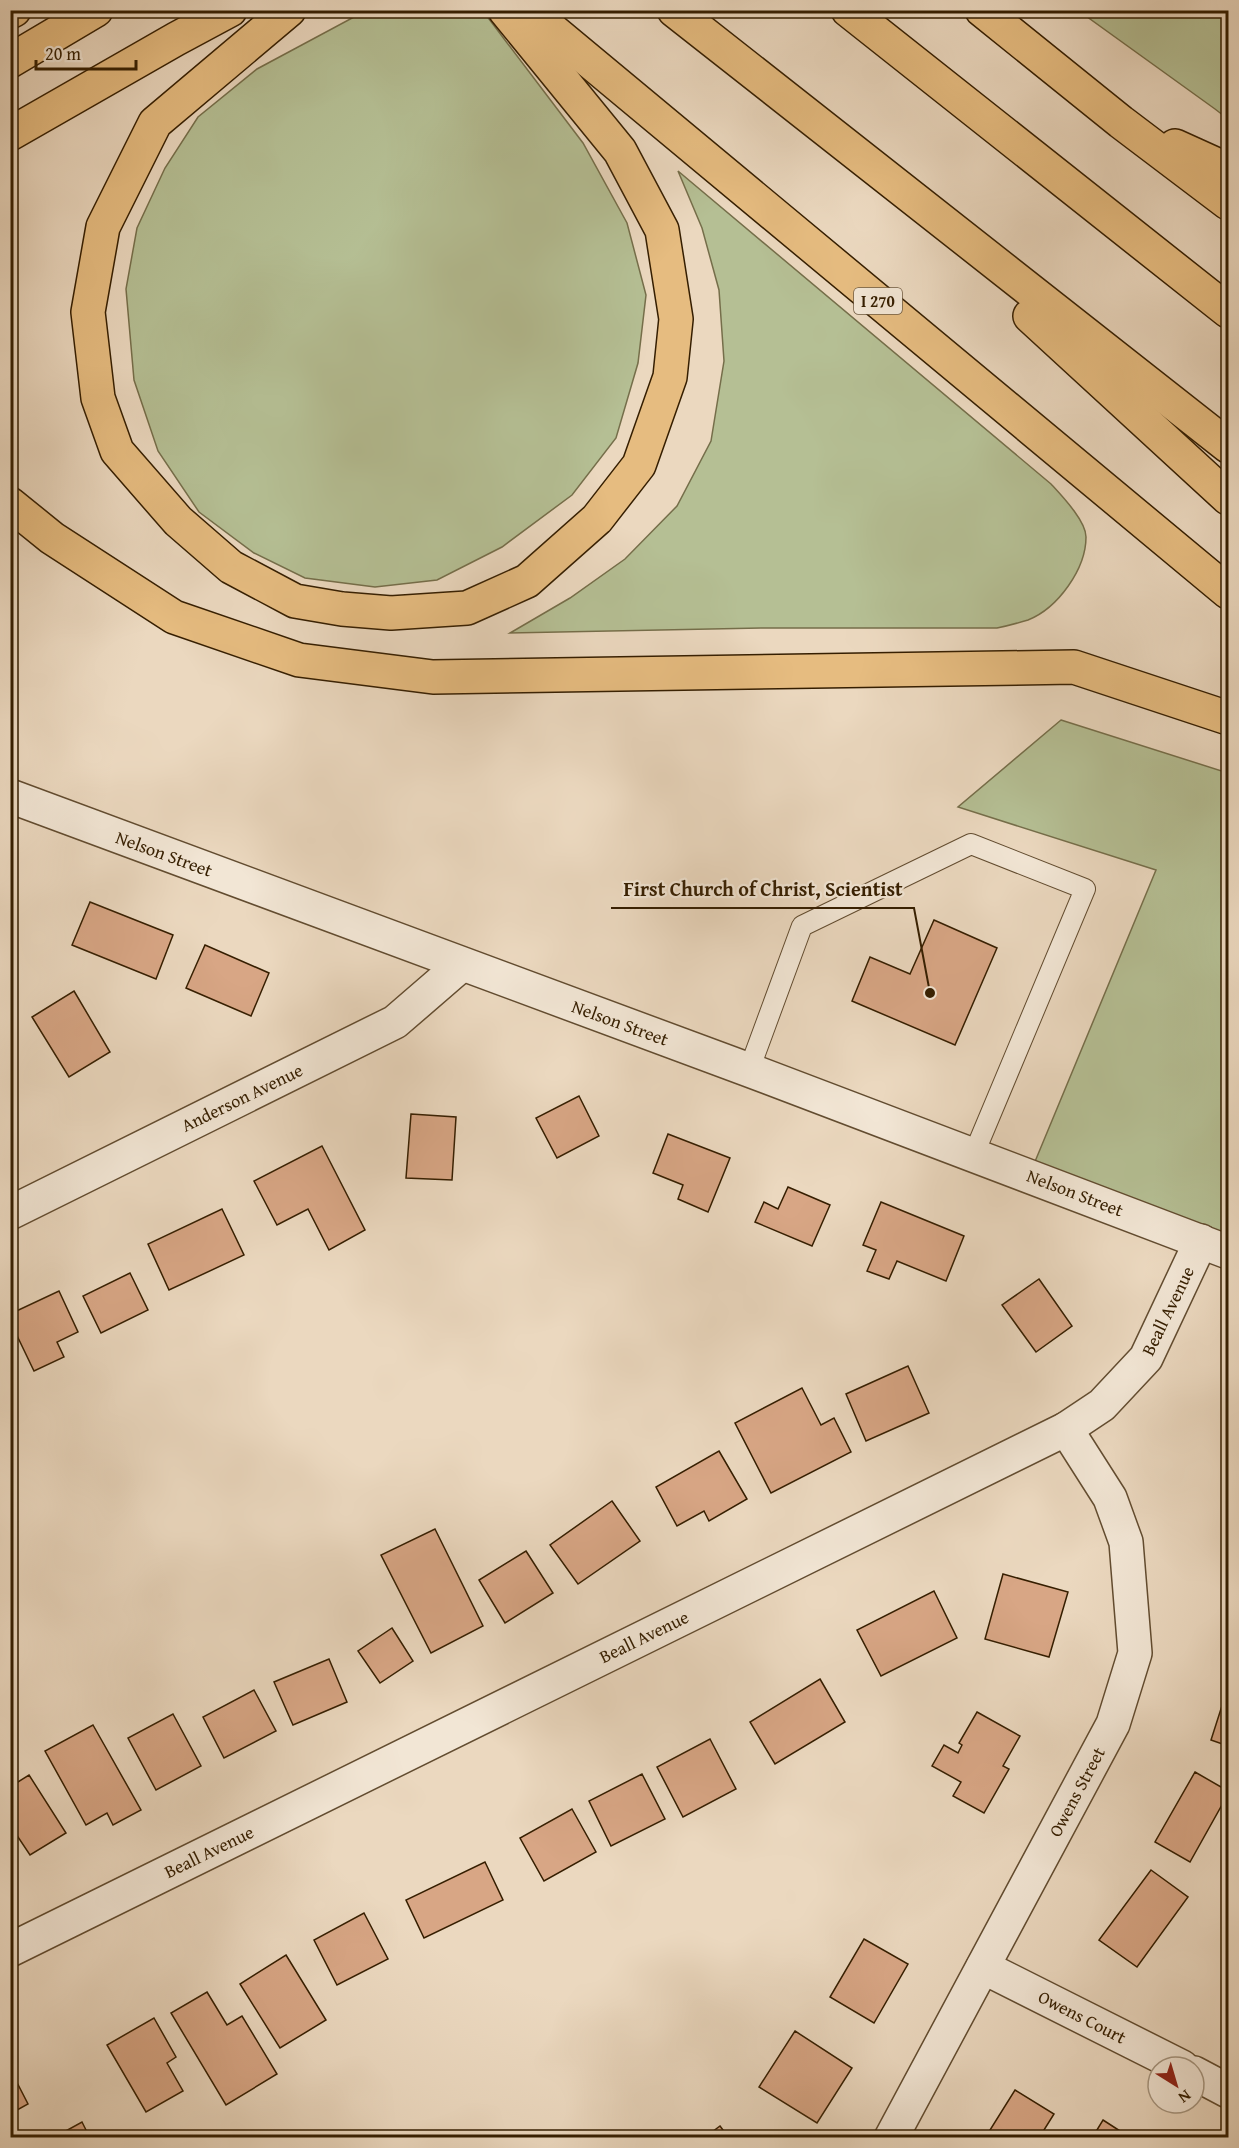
<svg xmlns="http://www.w3.org/2000/svg" width="1239" height="2148" font-family="'Gentium Book Plus',serif">
	<style>
		.green { fill: #b5bf94; stroke: #756e4a; stroke-width: 1.5 }
		.building { fill: #d8a685; stroke: #351e00; stroke-width: 1.5 }
		.lines { fill: none; stroke-linecap: round; stroke-linejoin: round }
		.service-casing { stroke: #624c30; stroke-width: 22 }
		.minor-casing { stroke: #624c30; stroke-width: 36 }
		.tertiary-casing { stroke: #624c30; stroke-width: 36 }
		.primary-casing { stroke: #351e00; stroke-width: 36 }
		.motorway-casing { stroke: #351e00; stroke-width: 36 }
		.service { stroke: #f2e6d5; stroke-width: 20 }
		.minor { stroke: #f2e6d5; stroke-width: 33 }
		.tertiary { stroke: #f2e6d5; stroke-width: 33 }
		.primary { stroke: #e6bc80; stroke-width: 33 }
		.motorway { stroke: #e6bc80; stroke-width: 33 }
		.labels { text-anchor: middle; stroke-width: 4.5; stroke-linejoin: round; paint-order: stroke }
		.shield { fill: #f2e6d5; stroke: #6e5a40; stroke-width: 1.5 }
		.shield-label { font-size: 16px; font-weight: bold; fill: #351e00 }
		.street-label { font-size: 18px; fill: #351e00; stroke: #f2e6d5 }
		.leader { fill: none; stroke: #351e00; stroke-width: 2 }
		.callout-dot { fill: #351e00; stroke: #f2e6d5; stroke-width: 2 }
		.callout-label { font-size: 20px; text-anchor: middle; font-weight: bold; fill: #351e00; stroke: #f2e6d5; stroke-width: 4.5; stroke-linejoin: round; paint-order: stroke }
	</style>
	<rect width="100%" height="100%" fill="#ebd8bf"/>
	<filter id="stains"><feTurbulence type="fractalNoise" baseFrequency=".00333" numOctaves="4"/><feColorMatrix values="0 0 0 0 .2 0 0 0 0 .09 0 0 0 0 .02 0 0 0 .5 -.17"/></filter>
	<radialGradient id="worn" r=".72"><stop offset=".6" stop-color="#630" stop-opacity="0"/><stop offset="1" stop-color="#630" stop-opacity=".3"/></radialGradient>
	<g class="green">
		<polygon points="367,10 483,11 583,143 627,223 646,295 638,363 616,438 572,495 502,547 437,580 375,587 305,578 254,553 199,512 158,451 134,380 126,289 137,228 165,168 198,117 257,69"/>
		<polygon points="1079,11 1228,11 1228,119 1215,109"/>
		<path d="M678,171l373,313c11,12 35,37 35,53 0,32 -28,71 -58,83 -10,3 -21,6 -31,8h-236l-251,5 60,-35 55,-39 52,-53 34,-65 13,-80 -5,-71 -17,-62z"/>
		<polygon points="1061,720 1228,773 1228,1252 1029,1176 1156,870 958,807"/>
	</g>
	<g class="building">
		<polygon points="90,902 173,935 156,979 72,945"/>
		<polygon points="934,920 997,948 955,1045 852,1001 870,957 910,974"/>
		<polygon points="205,945 269,973 251,1016 186,988"/>
		<polygon points="74,991 110,1052 69,1077 32,1017"/>
		<polygon points="10,1044 17,1061 10,1064"/>
		<polygon points="579,1096 599,1136 557,1158 536,1118"/>
		<polygon points="411,1114 456,1117 452,1180 406,1178"/>
		<polygon points="668,1134 730,1158 708,1212 678,1199 683,1185 653,1173"/>
		<polygon points="322,1146 365,1230 329,1250 308,1209 277,1225 254,1181"/>
		<polygon points="788,1187 830,1205 812,1246 755,1222 764,1202 778,1209"/>
		<polygon points="881,1202 964,1236 946,1281 897,1261 889,1279 867,1271 876,1250 863,1245"/>
		<polygon points="222,1209 244,1255 169,1290 148,1244"/>
		<polygon points="130,1273 148,1310 101,1333 83,1296"/>
		<polygon points="1039,1279 1072,1326 1036,1352 1002,1305"/>
		<polygon points="59,1291 78,1332 57,1342 64,1357 34,1371 10,1321 10,1314"/>
		<polygon points="908,1366 929,1413 866,1441 846,1394"/>
		<polygon points="802,1388 821,1425 834,1418 851,1452 771,1493 735,1423"/>
		<polygon points="719,1451 747,1499 709,1521 704,1511 677,1526 656,1487"/>
		<polygon points="612,1501 640,1541 578,1584 550,1545"/>
		<polygon points="435,1529 483,1626 431,1653 381,1555"/>
		<polygon points="526,1551 553,1593 505,1623 479,1580"/>
		<polygon points="1003,1574 1068,1592 1049,1657 985,1639"/>
		<polygon points="934,1591 957,1638 881,1676 857,1630"/>
		<polygon points="392,1628 413,1661 380,1683 358,1651"/>
		<polygon points="329,1659 347,1702 293,1725 274,1682"/>
		<polygon points="820,1679 845,1722 775,1764 750,1722"/>
		<polygon points="1228,1687 1228,1746 1211,1740"/>
		<polygon points="254,1690 276,1731 224,1758 203,1717"/>
		<polygon points="977,1712 1020,1736 1003,1766 1009,1769 984,1813 953,1796 961,1782 932,1766 944,1745 958,1753 962,1745 959,1743"/>
		<polygon points="173,1714 201,1766 156,1790 128,1738"/>
		<polygon points="93,1725 141,1810 113,1825 107,1813 86,1825 45,1751"/>
		<polygon points="710,1739 736,1789 683,1817 657,1767"/>
		<polygon points="1195,1772 1228,1791 1228,1794 1190,1862 1155,1842"/>
		<polygon points="642,1774 665,1819 611,1846 589,1801"/>
		<polygon points="29,1775 66,1833 30,1855 10,1825 10,1787"/>
		<polygon points="572,1809 596,1852 544,1881 520,1838"/>
		<polygon points="485,1862 503,1900 424,1938 406,1900"/>
		<polygon points="1151,1870 1188,1897 1137,1967 1099,1940"/>
		<polygon points="364,1913 388,1959 337,1985 314,1940"/>
		<polygon points="864,1939 908,1964 874,2023 830,1997"/>
		<polygon points="286,1955 326,2020 280,2048 240,1984"/>
		<polygon points="207,1992 227,2025 242,2016 277,2074 226,2105 171,2013"/>
		<polygon points="154,2018 176,2057 167,2063 183,2091 146,2112 107,2045"/>
		<polygon points="795,2031 852,2068 817,2123 759,2087"/>
		<polygon points="10,2069 28,2104 10,2114"/>
		<polygon points="1015,2090 1054,2114 1039,2138 985,2138"/>
		<polygon points="1103,2120 1131,2138 1092,2138"/>
		<polygon points="82,2122 90,2138 53,2138"/>
		<polygon points="720,2126 729,2138 704,2138"/>
	</g>
	<g class="lines">
		<defs>
			<polyline id="service" points="749,1070 802,926 971,844 1085,889 973,1156"/>
			<g id="minor">
				<polyline points="10,1213 395,1022 461,965"/>
				<polyline points="10,1950 1066,1429 1102,1405 1146,1358 1201,1241"/>
				<polyline points="983,1967 1182,2067"/>
				<polyline points="1194,2073 1228,2091"/>
				<polyline points="891,2138 1113,1724 1135,1653 1126,1542 1110,1498 1066,1429"/>
			</g>
			<polyline id="tertiary" points="10,796 749,1070 1228,1252"/>
			<g id="primary">
				<polyline points="10,61 96,10"/>
				<polyline points="10,134 176,39 230,10"/>
			</g>
			<g id="motorway">
				<polyline points="289,10 155,123 103,227 88,312 98,398 117,451 178,521 231,567 295,601 342,609 391,613 467,608 527,581 597,519 639,465 670,377 676,319 662,230 620,151 505,10"/>
				<polyline points="528,10 1228,592"/>
				<polyline points="674,10 1228,446"/>
				<polyline points="848,10 1228,311"/>
				<polyline points="982,10 1121,122 1228,203"/>
				<polyline points="10,12 14,10"/>
				<polyline points="1175,146 1228,170"/>
				<polyline points="1030,316 1228,498"/>
				<polyline points="10,504 52,538 174,617 299,660 433,677 1074,667 1228,718"/>
			</g>
		</defs>
		<use href="#service" class="service-casing"/>
		<use href="#minor" class="minor-casing"/>
		<use href="#tertiary" class="tertiary-casing"/>
		<use href="#primary" class="primary-casing"/>
		<use href="#motorway" class="motorway-casing"/>
		<use href="#service" class="service"/>
		<use href="#minor" class="minor"/>
		<use href="#tertiary" class="tertiary"/>
		<use href="#primary" class="primary"/>
		<use href="#motorway" class="motorway"/>
	</g>
	<g class="labels">
		<rect class="shield" x="854" y="288" width="48" height="26" rx="4.5"/>
		<g class="shield-label">
			<text x="878" y="307">I 270</text>
		</g>
		<g class="street-label">
			<text transform="translate(164 854) rotate(20)" y="6">Nelson Street</text>
			<text transform="translate(620 1023) rotate(20)" y="6">Nelson Street</text>
			<text transform="translate(242 1098) rotate(-26)" y="6">Anderson Avenue</text>
			<text transform="translate(1075 1193) rotate(21)" y="6">Nelson Street</text>
			<text transform="translate(1168 1311) rotate(-64)" y="6">Beall Avenue</text>
			<text transform="translate(644 1637) rotate(-26)" y="6">Beall Avenue</text>
			<text transform="translate(1077 1792) rotate(-62)" y="6">Owens Street</text>
			<text transform="translate(209 1852) rotate(-26)" y="6">Beall Avenue</text>
			<text transform="translate(1082 2017) rotate(27)" y="6">Owens Court</text>
		</g>
	</g>
	<path class="leader" d="M930 993L914 908H611"/>
	<circle class="callout-dot" cx="930" cy="993" r="6"/>
	<g class="callout-label">
		<text x="763" y="896">First Church of Christ, Scientist</text>
	</g>
	<rect width="1239" height="2148" fill="none" stroke="#ebd8bf" stroke-width="36"/>
	<rect x="12" y="12" width="1215" height="2124" fill="none" stroke="#351e00" stroke-width="3"/>
	<rect x="18" y="18" width="1203" height="2112" fill="none" stroke="#351e00" stroke-width="1.5"/>
	<g transform="translate(1176 2085) rotate(143)"><circle r="28" fill="#f2e6d5" stroke="#a69680" stroke-width="1.5"/>
	<path d="M0-4.5L10 22L0 15L-10 22Z" fill="#8f2418"/>
	<text y="-9" font-size="16" font-weight="bold" text-anchor="middle" fill="#351e00">N</text>
	</g>
	<path d="M36 60v9h100v-9" fill="none" stroke="#351e00" stroke-width="3"/>
	<text x="45" y="60" font-size="18" fill="#351e00" stroke="#f2e6d5" stroke-width="4.5" paint-order="stroke">20 m</text>
	<rect width="100%" height="100%" filter="url(#stains)"/>
	<rect width="100%" height="100%" fill="url(#worn)"/>
</svg>
